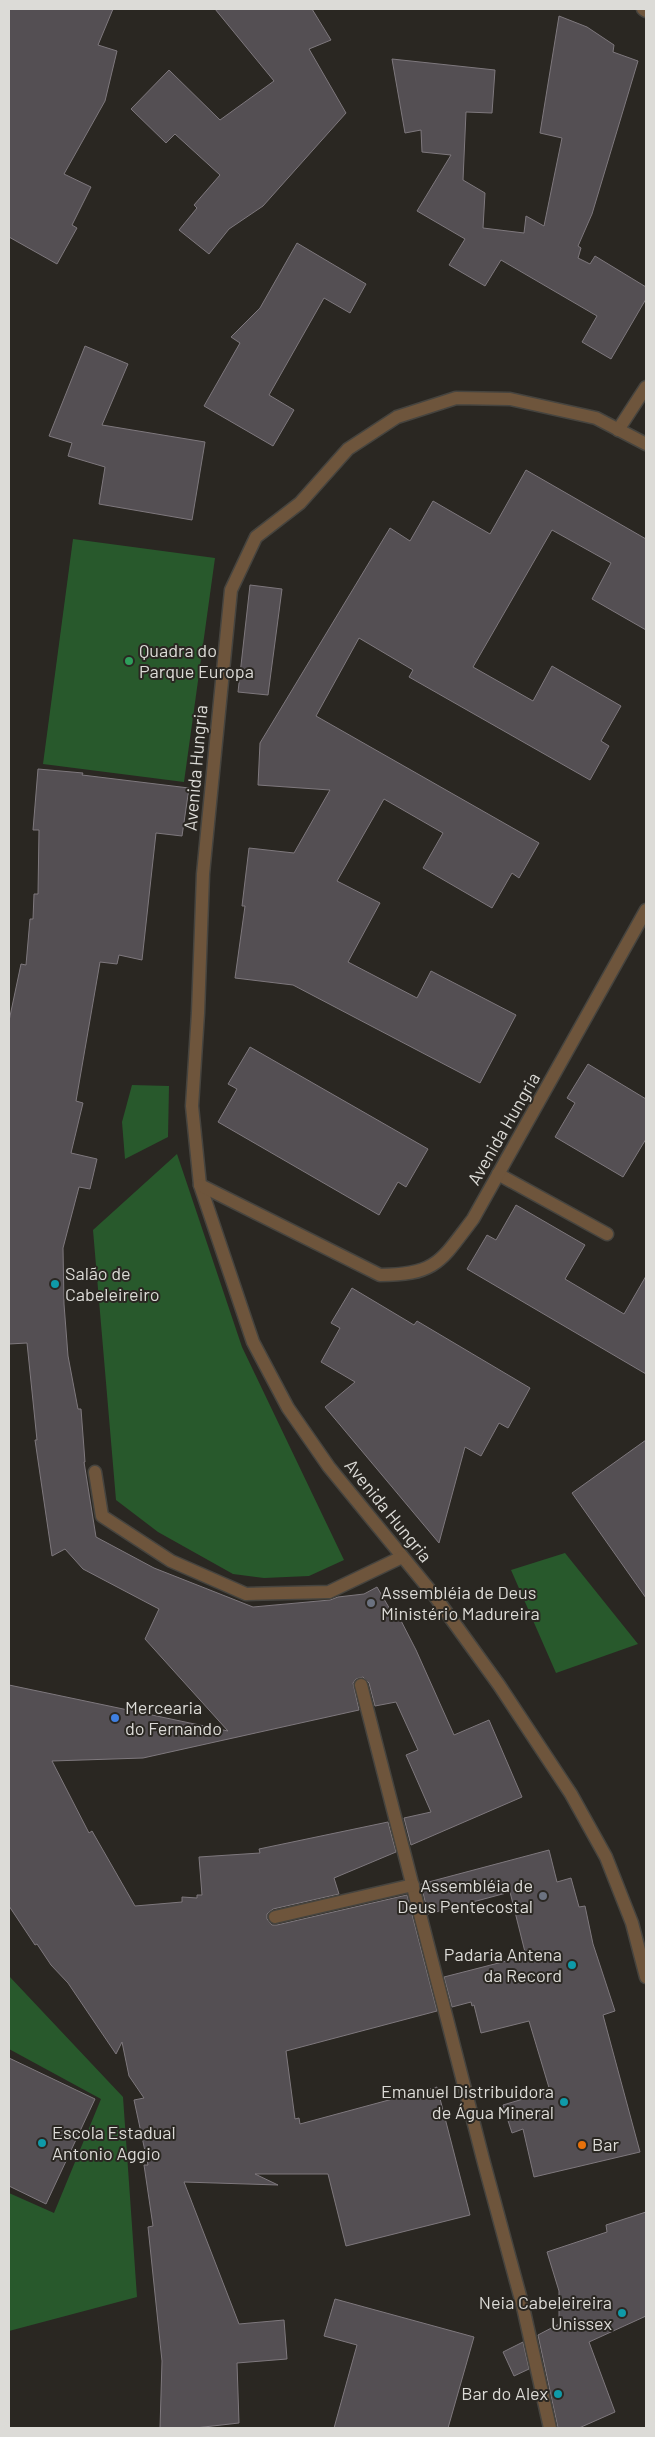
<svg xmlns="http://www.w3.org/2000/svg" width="655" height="2437" font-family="Barlow,sans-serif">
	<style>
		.green { fill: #28592c }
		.building { fill: #544f53; stroke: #7e787d }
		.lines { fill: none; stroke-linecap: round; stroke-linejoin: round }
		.minor-casing { stroke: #46443f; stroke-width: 15 }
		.minor { stroke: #6e553c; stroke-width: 12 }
		.leisure-dot { fill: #2e9e5b; stroke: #2a2722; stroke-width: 2 }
		.culture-dot { fill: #0f9aa8; stroke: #2a2722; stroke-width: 2 }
		.worship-dot { fill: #6b7280; stroke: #2a2722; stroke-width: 2 }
		.shop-dot { fill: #3f7fe0; stroke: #2a2722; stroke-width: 2 }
		.food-dot { fill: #e8710a; stroke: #2a2722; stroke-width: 2 }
		.labels { text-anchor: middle; stroke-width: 4; stroke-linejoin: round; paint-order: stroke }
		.poi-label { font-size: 18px; fill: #dcdbd7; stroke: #2a2722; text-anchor: start }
		.street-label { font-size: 18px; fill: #dcdbd7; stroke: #2a2722 }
	</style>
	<rect width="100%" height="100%" fill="#2a2722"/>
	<g class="green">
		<polygon points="73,539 215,558 184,782 43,764"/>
		<polygon points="132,1085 169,1086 168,1137 125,1159 122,1122"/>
		<polygon points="177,1154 242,1347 344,1560 309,1576 264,1578 233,1574 158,1532 116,1500 93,1230"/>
		<polygon points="565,1553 638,1644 556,1673 511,1570"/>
		<polygon points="9,1976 123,2097 137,2297 9,2331 9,2193 54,2213 101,2099 9,2049"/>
	</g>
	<g class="building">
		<polygon points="9,9 113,9 98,45 117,51 105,101 64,174 91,187 72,225 77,228 57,264 9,237"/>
		<polygon points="215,9 312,9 331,40 309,49 346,113 263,206 229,229 209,254 179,230 197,208 194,205 220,175 175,134 166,143 131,109 169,70 220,120 274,81"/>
		<polygon points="559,16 587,27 614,45 613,52 638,61 592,214 578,246 581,248 578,258 590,264 595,256 646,287 646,299 611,359 582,342 597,316 501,260 485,286 449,265 465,239 417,211 451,155 422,152 421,130 405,133 392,59 495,70 492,113 466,112 463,180 485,193 483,228 524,233 526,216 544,226 562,138 540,133"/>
		<polygon points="297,243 366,284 350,313 324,298 269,395 294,410 273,446 204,406 240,343 231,337 260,308"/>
		<polygon points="85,346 128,364 102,425 205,442 192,520 99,504 105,467 68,456 72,443 49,436"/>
		<polygon points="526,470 646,539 646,630 592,599 611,563 552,530 473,667 533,701 552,666 621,706 601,741 609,746 590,780 409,677 413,670 359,638 316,716 539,843 519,878 512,873 492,908 423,868 443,833 384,799 337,881 380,903 348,962 417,998 431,971 516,1015 480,1083 293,985 235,978 245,906 242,906 249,848 294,853 330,790 258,785 260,743 390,528 410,541 433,501 490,534"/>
		<polygon points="250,585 282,589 268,695 238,692"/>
		<polygon points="38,769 83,773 82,775 189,788 182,836 156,833 142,960 119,955 117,964 100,962 76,1101 83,1103 71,1153 97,1159 90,1189 79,1187 63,1248 64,1304 68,1356 78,1409 81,1409 85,1462 84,1462 96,1537 154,1568 253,1607 330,1600 338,1597 364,1594 377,1587 391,1611 395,1609 416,1650 454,1735 489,1720 522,1797 411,1845 404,1818 431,1812 406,1755 418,1750 396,1702 375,1706 369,1683 363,1677 356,1679 353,1683 359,1710 143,1758 52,1761 89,1833 92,1831 135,1906 182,1902 182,1897 197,1898 197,1895 202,1895 199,1857 260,1853 259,1849 388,1822 396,1852 334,1878 339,1894 273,1909 267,1914 267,1919 272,1925 277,1925 407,1895 437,2011 286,2051 295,2119 299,2118 300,2124 437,2087 470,2215 346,2246 328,2174 255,2174 278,2185 184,2182 239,2324 284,2320 287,2359 237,2363 239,2423 195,2428 160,2428 162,2361 148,2227 153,2226 144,2165 148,2165 134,2100 144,2098 129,2076 122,2042 116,2054 68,1983 51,1965 37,1944 35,1945 9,1906 9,1685 228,1731 145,1639 159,1609 83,1569 65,1549 52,1556 35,1440 37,1440 27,1343 9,1344 9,1021 21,964 26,965 30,919 33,919 34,894 38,894 39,830 33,830"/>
		<polygon points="250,1047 428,1149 406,1187 398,1182 379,1215 218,1122 237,1089 228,1084"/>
		<polygon points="588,1064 646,1099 646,1139 623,1177 555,1137 575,1103 567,1098"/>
		<polygon points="516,1205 585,1245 565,1279 624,1314 646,1276 646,1374 467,1269 487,1235 496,1240"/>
		<polygon points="352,1288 414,1325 417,1321 530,1388 508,1428 499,1423 481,1456 465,1447 439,1543 325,1407 355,1382 321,1362 340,1328 331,1323"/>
		<polygon points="646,1440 646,1598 572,1493"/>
		<polygon points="549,1850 557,1882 571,1878 579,1907 585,1906 593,1944 615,2011 603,2015 640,2152 534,2177 523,2129 512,2133 503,2105 550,2091 529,2021 481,2033 474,2005 472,2006 471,2002 452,2007 444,1977 526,1956 510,1892 428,1914 421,1884"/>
		<polygon points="9,2058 95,2099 46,2204 9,2186"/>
		<polygon points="646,2212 646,2316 589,2342 615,2412 579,2428 558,2428 538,2335 559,2324 559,2291 547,2252 607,2232 606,2225"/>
		<polygon points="335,2299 474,2337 448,2428 334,2428 357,2345 324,2336"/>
		<polygon points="523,2342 529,2369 514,2376 503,2352"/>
	</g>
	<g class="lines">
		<defs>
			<g id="minor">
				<polyline points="643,9 646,11"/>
				<polyline points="618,430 646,387"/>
				<polyline points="646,444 596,418 510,399 456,398 397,417 348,449 300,503 256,537 231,590 203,874 198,1013 192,1106 200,1185 253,1342 288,1408 329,1467 434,1595 499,1685 571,1794 606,1857 632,1923 646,1977"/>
				<polyline points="498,1174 607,1234"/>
				<path d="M200,1185l180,90c56,0 61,-14 93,-56l173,-309"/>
				<polyline points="95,1472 102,1516 171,1561 246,1594 329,1592 402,1557"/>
				<polyline points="361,1685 484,2163 523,2307 550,2428"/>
				<polyline points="275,1917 413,1885"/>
			</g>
		</defs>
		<use href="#minor" class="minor-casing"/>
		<use href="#minor" class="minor"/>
	</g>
	<circle class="leisure-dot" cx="129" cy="661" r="5"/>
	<g class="culture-dot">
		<circle cx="55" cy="1284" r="5"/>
		<circle cx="572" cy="1965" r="5"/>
		<circle cx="564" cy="2102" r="5"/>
		<circle cx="42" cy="2143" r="5"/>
		<circle cx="622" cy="2313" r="5"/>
		<circle cx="558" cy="2394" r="5"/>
	</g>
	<g class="worship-dot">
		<circle cx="371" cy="1603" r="5"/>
		<circle cx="543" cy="1896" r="5"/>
	</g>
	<circle class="shop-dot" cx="115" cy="1718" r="5"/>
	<circle class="food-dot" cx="582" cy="2145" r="5"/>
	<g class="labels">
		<g class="poi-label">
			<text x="139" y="657">Quadra do<tspan x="139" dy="21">Parque Europa</tspan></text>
			<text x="65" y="1280">Salão de<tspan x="65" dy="21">Cabeleireiro</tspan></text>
			<text x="381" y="1599">Assembléia de Deus<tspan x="381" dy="21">Ministério Madureira</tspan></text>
			<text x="125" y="1714">Mercearia<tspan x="125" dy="21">do Fernando</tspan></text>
			<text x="533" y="1892" text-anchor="end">Assembléia de<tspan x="533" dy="21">Deus Pentecostal</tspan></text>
			<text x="562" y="1961" text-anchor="end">Padaria Antena<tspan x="562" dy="21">da Record</tspan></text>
			<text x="554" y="2098" text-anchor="end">Emanuel Distribuidora<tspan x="554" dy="21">de Água Mineral</tspan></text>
			<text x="52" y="2139">Escola Estadual<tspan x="52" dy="21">Antonio Aggio</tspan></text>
			<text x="592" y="2151">Bar</text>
			<text x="612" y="2309" text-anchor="end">Neia Cabeleireira<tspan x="612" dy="21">Unissex</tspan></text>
			<text x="548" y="2400" text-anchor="end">Bar do Alex</text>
		</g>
		<g class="street-label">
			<text transform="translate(196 768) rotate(-85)" y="6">Avenida Hungria</text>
			<text transform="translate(504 1129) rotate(-60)" y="6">Avenida Hungria</text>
			<text transform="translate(388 1511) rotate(51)" y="6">Avenida Hungria</text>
		</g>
	</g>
	<rect width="655" height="2437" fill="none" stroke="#dcdbd7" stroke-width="20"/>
</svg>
